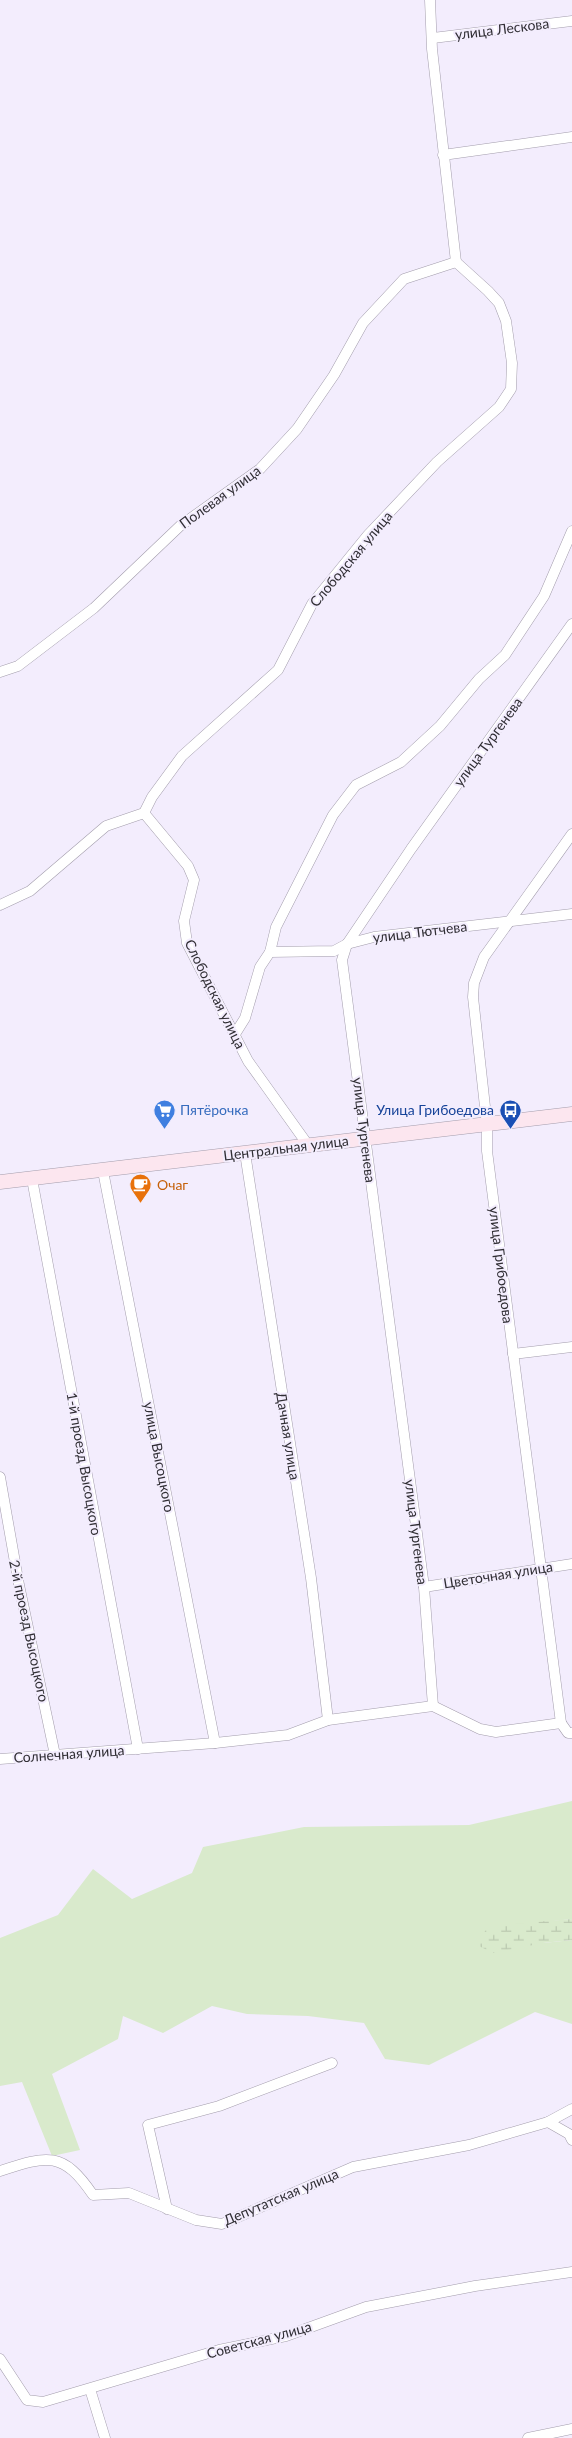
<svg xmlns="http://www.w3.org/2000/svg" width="572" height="2438" font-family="Lato,sans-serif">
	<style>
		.grass { fill: #d9eacc }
		.wetland { fill: url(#wetland-marsh) }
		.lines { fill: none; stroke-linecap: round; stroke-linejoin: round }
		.street-casing { stroke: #a39dac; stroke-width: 11 }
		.secondary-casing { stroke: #a39dac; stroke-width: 15 }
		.street { stroke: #fff; stroke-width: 10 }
		.secondary { stroke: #fce6ef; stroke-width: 14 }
		.labels { text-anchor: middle; stroke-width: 4; stroke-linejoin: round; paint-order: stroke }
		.street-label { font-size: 14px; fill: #302e34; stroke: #f3edfd }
		.shop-label { font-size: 14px; fill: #366cbe; stroke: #f3edfd; text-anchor: start }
		.transit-label { font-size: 14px; fill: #164399; stroke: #f3edfd; text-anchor: end }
		.food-label { font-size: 14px; fill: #c56008; stroke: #f3edfd; text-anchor: start }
	</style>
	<defs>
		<pattern id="wetland-marsh" width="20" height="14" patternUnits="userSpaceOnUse" patternTransform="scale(1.25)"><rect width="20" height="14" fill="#d9eacc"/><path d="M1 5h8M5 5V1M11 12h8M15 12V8" fill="none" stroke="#bbc9b0"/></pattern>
	</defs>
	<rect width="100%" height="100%" fill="#f3edfd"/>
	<polygon class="grass" points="572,1801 572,1919 535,1923 543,1943 572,1940 572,2024 535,2012 429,2065 385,2059 364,2023 308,2016 247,2014 212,2006 163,2033 123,2016 118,2039 52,2074 80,2150 52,2156 22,2082 0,2086 0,1938 58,1915 93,1869 132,1899 192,1873 203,1847 304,1827 469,1825"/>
	<polygon class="wetland" points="572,1919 572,1940 543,1943 493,1953 479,1946 487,1926"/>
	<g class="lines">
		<defs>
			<g id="street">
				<polyline points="430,0 432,49 456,262"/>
				<polyline points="433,38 572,21"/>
				<polyline points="443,155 572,137"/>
				<polyline points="0,672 18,666 94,608 180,526 260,469 297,429 334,375 363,323 404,279 456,262"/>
				<polyline points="0,905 30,891 106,826 144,813"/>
				<polyline points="270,952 334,951 347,944 374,937 572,914"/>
				<polyline points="235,1034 245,1018 260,967 270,952 276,927 333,815 356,785 401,762 440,726 479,679 505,655 544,596 572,531"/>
				<polyline points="308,1145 248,1061 187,943 184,921 194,880 188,866 144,813 152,797 182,756 278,670 312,604 368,535 437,462 499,407 511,389 512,363 506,321 499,303 488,291 456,262"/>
				<polyline points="245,1153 311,1578 328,1720"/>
				<polyline points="103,1171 215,1743"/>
				<polyline points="32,1179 138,1749"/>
				<polyline points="513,1354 572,1347"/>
				<polyline points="0,1477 19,1585 55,1755"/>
				<polyline points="424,1587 572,1564"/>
				<polyline points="433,1706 424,1587 342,960 347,944 411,849 572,624"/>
				<polyline points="561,1723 487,1151 487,1125 473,997 474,983 484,957 572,834"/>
				<polyline points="0,1759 215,1743 288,1735 328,1720 433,1706 480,1729 496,1732 561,1723 568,1733 572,1733"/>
				<polyline points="548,2122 572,2109"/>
				<path d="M0,2171c48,-16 63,-20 93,24l36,-2 67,27 26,4 131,-57 116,-22 79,-23 21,12 3,6"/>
				<polyline points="167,2209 148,2125 219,2106 332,2063"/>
				<polyline points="0,2359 27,2400 43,2402 219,2350 286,2336 366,2307 475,2286 572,2272"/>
				<polyline points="90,2389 105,2438"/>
				<polyline points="528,2438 572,2429"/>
			</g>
			<polyline id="secondary" points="0,1182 572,1114"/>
		</defs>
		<use href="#street" class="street-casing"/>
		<use href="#secondary" class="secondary-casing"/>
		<use href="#street" class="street"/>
		<use href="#secondary" class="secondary"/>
	</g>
	<defs>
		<symbol id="supermarket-pin" viewBox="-11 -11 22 30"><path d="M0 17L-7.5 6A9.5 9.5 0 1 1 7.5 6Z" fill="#3f7fe0" stroke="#f3edfd"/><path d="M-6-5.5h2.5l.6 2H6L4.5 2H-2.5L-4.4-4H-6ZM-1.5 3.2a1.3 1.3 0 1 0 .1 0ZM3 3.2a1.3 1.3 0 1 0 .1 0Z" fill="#fff"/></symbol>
		<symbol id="bus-pin" viewBox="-11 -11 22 30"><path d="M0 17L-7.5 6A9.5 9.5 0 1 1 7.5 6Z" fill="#1a4fb4" stroke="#f3edfd"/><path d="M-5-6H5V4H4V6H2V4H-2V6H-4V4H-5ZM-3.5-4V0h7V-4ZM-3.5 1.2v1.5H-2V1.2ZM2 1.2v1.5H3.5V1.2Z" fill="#fff"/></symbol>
		<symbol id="cafe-pin" viewBox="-11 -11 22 30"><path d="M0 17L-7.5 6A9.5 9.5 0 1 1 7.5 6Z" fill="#e8710a" stroke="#f3edfd"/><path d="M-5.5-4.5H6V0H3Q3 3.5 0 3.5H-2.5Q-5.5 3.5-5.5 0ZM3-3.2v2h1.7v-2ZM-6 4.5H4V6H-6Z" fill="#fff"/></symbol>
	</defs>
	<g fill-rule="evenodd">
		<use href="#supermarket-pin" x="152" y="1098" width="25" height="34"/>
		<use href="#bus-pin" x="498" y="1098" width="25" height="34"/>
		<use href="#cafe-pin" x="128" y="1172" width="25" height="34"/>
	</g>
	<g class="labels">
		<g class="street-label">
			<text transform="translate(502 29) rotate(-7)" y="5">улица Лескова</text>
			<text transform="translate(220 497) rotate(-36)" y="5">Полевая улица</text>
			<text transform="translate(351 559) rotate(-50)" y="5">Слободская улица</text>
			<text transform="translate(488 742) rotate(-54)" y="5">улица Тургенева</text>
			<text transform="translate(420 932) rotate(-7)" y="5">улица Тютчева</text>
			<text transform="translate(215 994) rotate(64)" y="5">Слободская улица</text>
			<text transform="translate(364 1130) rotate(83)" y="5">улица Тургенева</text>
			<text transform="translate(286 1148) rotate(-7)" y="5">Центральная улица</text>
			<text transform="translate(501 1265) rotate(83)" y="5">улица Грибоедова</text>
			<text transform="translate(288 1436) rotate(81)" y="5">Дачная улица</text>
			<text transform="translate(159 1457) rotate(79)" y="5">улица Высоцкого</text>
			<text transform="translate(84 1464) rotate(80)" y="5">1-й проезд Высоцкого</text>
			<text transform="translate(416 1532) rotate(83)" y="5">улица Тургенева</text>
			<text transform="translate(498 1575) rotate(-9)" y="5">Цветочная улица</text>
			<text transform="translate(29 1631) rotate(78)" y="5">2-й проезд Высоцкого</text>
			<text transform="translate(69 1754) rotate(-4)" y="5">Солнечная улица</text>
			<text transform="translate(281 2197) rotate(-23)" y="5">Депутатская улица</text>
			<text transform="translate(259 2340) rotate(-15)" y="5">Советская улица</text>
		</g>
		<g class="shop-label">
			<text x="180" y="1115">Пятёрочка</text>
		</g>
		<g class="transit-label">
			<text x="494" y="1115">Улица Грибоедова</text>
		</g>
		<g class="food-label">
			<text x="157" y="1190">Очаг</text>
		</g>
	</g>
</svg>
